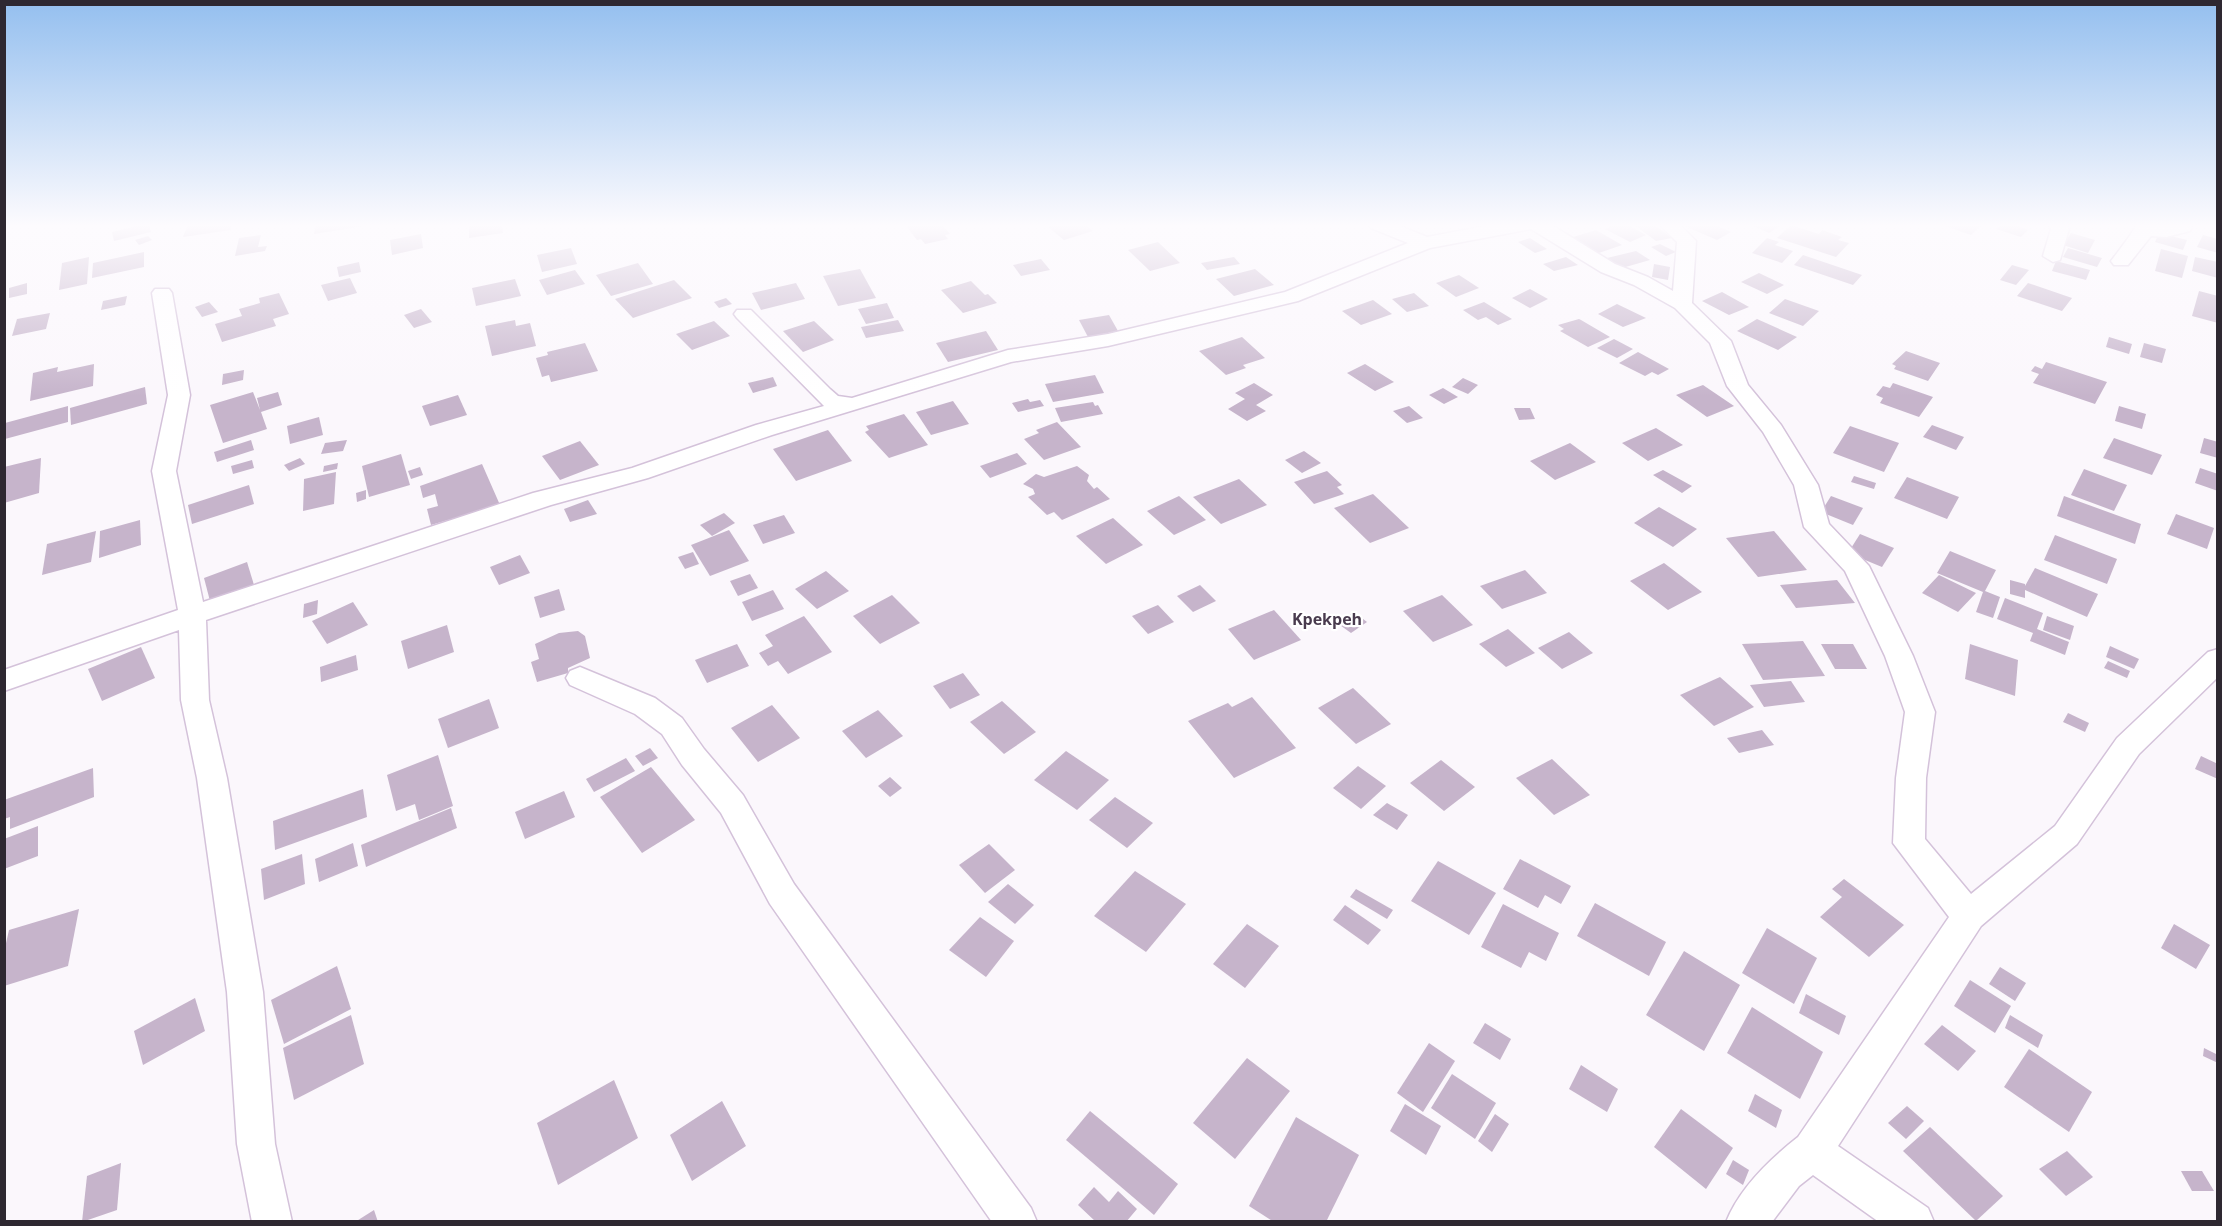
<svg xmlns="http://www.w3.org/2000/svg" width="2222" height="1226" font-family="'Open Sans',sans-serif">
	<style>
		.building { fill: #c6b4cb }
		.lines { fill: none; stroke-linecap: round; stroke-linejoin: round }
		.street-casing { stroke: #d4c2da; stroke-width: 3 }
		.street { fill: #fff; fill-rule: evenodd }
		.labels { text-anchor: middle; stroke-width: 4.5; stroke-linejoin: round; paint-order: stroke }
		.neighbourhood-label { font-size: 16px; font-weight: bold; fill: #493b4e; stroke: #fff }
	</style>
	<rect width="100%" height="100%" fill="#fbf7fc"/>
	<g class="building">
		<polygon points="145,224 149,224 151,232 114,241 112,232"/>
		<polygon points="188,224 232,224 231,230 183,237"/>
		<polygon points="316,224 365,224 365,226 314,234"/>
		<polygon points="502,224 503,233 469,238 469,225"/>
		<polygon points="920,224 942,224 950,234 945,235 948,239 925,244 921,239 917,240 907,227"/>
		<polygon points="1057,224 1085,224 1093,231 1064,240 1048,227"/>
		<polygon points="1616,224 1626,224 1646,235 1630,242 1605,229"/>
		<polygon points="1633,224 1653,224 1672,238 1656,241"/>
		<polygon points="1680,224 1713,224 1731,232 1717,240"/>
		<polygon points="1749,224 1783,224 1769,233"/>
		<polygon points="1947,224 1983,224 1971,235 1945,226"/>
		<polygon points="2001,224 2012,224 2028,230 2021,237 1996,229"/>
		<polygon points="1791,225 1819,234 1822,230 1842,237 1838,240 1849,243 1836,257 1777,238"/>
		<polygon points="1596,230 1622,245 1596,254 1570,238"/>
		<polygon points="2071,233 2095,240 2088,253 2063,245"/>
		<polygon points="2159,233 2187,240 2183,250 2155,242"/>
		<polygon points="421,234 423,248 392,255 390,240"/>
		<polygon points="261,235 258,247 267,246 265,251 235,256 239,238"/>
		<polygon points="2203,235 2218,239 2218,253 2197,247"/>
		<polygon points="148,236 152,240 139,245 135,240"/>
		<polygon points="1530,238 1547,249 1535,253 1518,242"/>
		<polygon points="1767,238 1779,242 1775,245 1793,251 1782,263 1752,253"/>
		<polygon points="1158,242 1180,263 1150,271 1128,250"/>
		<polygon points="1660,244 1676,252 1666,256 1651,247"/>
		<polygon points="571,248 577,264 542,272 537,255"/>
		<polygon points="2068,248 2102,258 2097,267 2063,257"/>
		<polygon points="2161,249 2188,256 2182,278 2155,271"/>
		<polygon points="1636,251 1650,260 1622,268 1607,258"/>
		<polygon points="144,252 144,267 92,278 93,263"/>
		<polygon points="1803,255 1862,275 1853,285 1794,265"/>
		<polygon points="89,257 87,284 59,290 62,263"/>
		<polygon points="1234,257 1240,264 1207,270 1201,263"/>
		<polygon points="1566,257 1578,265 1554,271 1543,264"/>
		<polygon points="2195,257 2218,262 2218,278 2192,271"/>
		<polygon points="1041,259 1050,270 1021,276 1013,265"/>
		<polygon points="2056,261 2090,270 2086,280 2052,271"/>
		<polygon points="359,262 361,272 339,277 337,267"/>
		<polygon points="638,263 653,284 611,296 596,275"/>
		<polygon points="1654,264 1670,267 1668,280 1652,277"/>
		<polygon points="2012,265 2029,270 2016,285 2000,280"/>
		<polygon points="860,269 876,298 838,306 823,276"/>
		<polygon points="1255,269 1274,285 1234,296 1216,279"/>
		<polygon points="575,270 585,284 547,295 539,280"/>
		<polygon points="1759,273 1784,285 1767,294 1741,282"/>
		<polygon points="1459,275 1479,288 1456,297 1436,283"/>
		<polygon points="350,278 357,293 328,301 321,285"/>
		<polygon points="515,279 521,296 476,306 472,288"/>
		<polygon points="674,280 692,298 633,318 615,299"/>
		<polygon points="971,281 985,295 988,294 997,303 963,313 941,290"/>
		<polygon points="27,283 27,294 9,298 9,288"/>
		<polygon points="796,283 805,299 761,310 752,293"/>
		<polygon points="2028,283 2072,298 2062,311 2017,296"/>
		<polygon points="1530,289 1548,299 1530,308 1512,298"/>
		<polygon points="2199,291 2218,296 2218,323 2192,316"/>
		<polygon points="1722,292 1749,307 1729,315 1702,301"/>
		<polygon points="279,293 289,314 273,319 276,326 222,342 215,324 242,316 239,309 260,303 259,298"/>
		<polygon points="1414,293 1429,306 1407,312 1392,299"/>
		<polygon points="127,296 125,305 101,310 103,301"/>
		<polygon points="726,298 732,304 719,308 714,302"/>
		<polygon points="1785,299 1819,311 1803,326 1769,313"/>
		<polygon points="1373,300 1392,314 1361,325 1342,311"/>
		<polygon points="209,302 218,312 202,317 195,307"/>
		<polygon points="1484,302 1512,319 1498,325 1486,317 1478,320 1463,310"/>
		<polygon points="887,303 894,318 866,324 858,309"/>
		<polygon points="1617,304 1646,318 1623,327 1598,314"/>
		<polygon points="421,309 432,322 414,328 404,315"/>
		<polygon points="50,313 46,329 12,336 17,319"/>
		<polygon points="1109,315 1118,331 1088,337 1079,320"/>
		<polygon points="1579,319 1581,320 1610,337 1588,347 1560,331 1564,329 1558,325"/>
		<polygon points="1757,319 1797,337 1778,350 1737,331"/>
		<polygon points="515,320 516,326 530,323 536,346 492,356 485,326"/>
		<polygon points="898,320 904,331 866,338 861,327"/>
		<polygon points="714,321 730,336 692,350 676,334"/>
		<polygon points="814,321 834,340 803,352 783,331"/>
		<polygon points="986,331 998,350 948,362 936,343"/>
		<polygon points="1242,337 1265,358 1243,365 1246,368 1226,375 1199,351"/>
		<polygon points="2109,337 2132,344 2129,354 2106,347"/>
		<polygon points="1614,339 1633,349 1617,358 1597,348"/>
		<polygon points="585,343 598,371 551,382 549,375 542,377 536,358 548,355 547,352"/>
		<polygon points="2144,343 2166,349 2162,363 2140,357"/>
		<polygon points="1906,351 1940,363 1928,381 1894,369 1896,366 1892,364"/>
		<polygon points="1638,352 1669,369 1658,375 1652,372 1645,376 1619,363"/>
		<polygon points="2046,362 2107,382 2095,404 2033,383 2039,374 2031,371 2035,366 2042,369"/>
		<polygon points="94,364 93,386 30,401 33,373 58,367 57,372"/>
		<polygon points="1365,364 1394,382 1375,391 1347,373"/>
		<polygon points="244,370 243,380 222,385 223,374"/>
		<polygon points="1095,375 1104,393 1053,402 1045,384"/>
		<polygon points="773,377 777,386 753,393 748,383"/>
		<polygon points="1463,378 1478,385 1468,394 1452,387"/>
		<polygon points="1254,383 1273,395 1256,405 1266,411 1247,421 1228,409 1245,399 1235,393"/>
		<polygon points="1893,383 1933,397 1919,417 1880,403 1883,398 1876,395 1883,386 1890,388"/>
		<polygon points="1703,385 1734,406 1707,417 1676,395"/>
		<polygon points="145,387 147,404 71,425 70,408"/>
		<polygon points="1443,388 1458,397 1444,404 1429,395"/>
		<polygon points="253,392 260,410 257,398 278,392 282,405 261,412 267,429 223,443 210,405"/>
		<polygon points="458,395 467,415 430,426 422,406"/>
		<polygon points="1028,399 1030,402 1040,400 1044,406 1018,412 1012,403"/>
		<polygon points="953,401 969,424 931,435 916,412"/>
		<polygon points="1093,402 1095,406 1098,405 1103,414 1061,422 1055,408"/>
		<polygon points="68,406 68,422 5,439 5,423"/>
		<polygon points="1409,406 1423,418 1407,423 1393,411"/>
		<polygon points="2119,406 2146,414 2142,429 2115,421"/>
		<polygon points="1514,408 1530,408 1535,419 1519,420"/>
		<polygon points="904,414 928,445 889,458 865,432 869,430 866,426"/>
		<polygon points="319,417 323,435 290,444 287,426"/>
		<polygon points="1057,422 1081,447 1044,460 1024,439 1039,433 1036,430"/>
		<polygon points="1932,425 1964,437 1956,450 1923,437"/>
		<polygon points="1850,426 1899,443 1884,472 1833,453"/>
		<polygon points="1656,428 1683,445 1648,461 1622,443"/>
		<polygon points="828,430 852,461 796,481 773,449"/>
		<polygon points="2114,438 2162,455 2152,475 2103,458"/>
		<polygon points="2204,438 2218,442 2218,458 2200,453"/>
		<polygon points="251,440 254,450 217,462 214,452"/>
		<polygon points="347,440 343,451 321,454 325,443"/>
		<polygon points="580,441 599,465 560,480 542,456"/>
		<polygon points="1570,443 1596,462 1555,480 1530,461"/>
		<polygon points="1304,451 1321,463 1302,473 1285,460"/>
		<polygon points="1017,453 1027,464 990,478 980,466"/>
		<polygon points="401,454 410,485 369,497 362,466"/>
		<polygon points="41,458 39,493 4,503 4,467"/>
		<polygon points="300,458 305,464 289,471 284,465"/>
		<polygon points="252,460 254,468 233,474 231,466"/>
		<polygon points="338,463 337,469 323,472 324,466"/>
		<polygon points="482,464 500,505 431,525 427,509 438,506 435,494 423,498 420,486"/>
		<polygon points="1077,466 1089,475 1087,481 1094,489 1097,487 1110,499 1062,520 1054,512 1047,515 1028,497 1035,494 1033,489 1023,484 1036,474 1044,477"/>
		<polygon points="420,467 423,475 411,479 408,471"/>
		<polygon points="2200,468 2218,474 2218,491 2195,483"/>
		<polygon points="2084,469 2127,485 2114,511 2071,495"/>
		<polygon points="1663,470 1692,486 1682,493 1653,475"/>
		<polygon points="1327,471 1342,485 1337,487 1344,494 1314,504 1294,482"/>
		<polygon points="336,472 334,504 303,511 304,479"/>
		<polygon points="1854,476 1876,483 1874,489 1851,482"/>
		<polygon points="1907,477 1959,497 1947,519 1894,498"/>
		<polygon points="1239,479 1267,505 1221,524 1193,497"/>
		<polygon points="249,485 254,504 192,524 188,505"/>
		<polygon points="366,490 366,499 357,502 356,493"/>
		<polygon points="1373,494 1409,528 1370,543 1334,508"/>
		<polygon points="1179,496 1206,520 1174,535 1147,511"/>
		<polygon points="1831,496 1863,508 1853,525 1821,512"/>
		<polygon points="2064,496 2141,524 2135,544 2057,516"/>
		<polygon points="588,500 597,514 570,522 564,509"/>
		<polygon points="1659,507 1697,529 1673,547 1634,523"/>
		<polygon points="724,513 735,523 712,536 700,525"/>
		<polygon points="2176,514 2214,528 2207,549 2167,534"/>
		<polygon points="784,515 795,533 763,544 753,525"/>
		<polygon points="1113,518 1143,545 1106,564 1076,536"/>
		<polygon points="140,520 141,545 99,558 100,531"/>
		<polygon points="729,530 749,561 710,576 691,545"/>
		<polygon points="96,531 91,562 42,575 47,544"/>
		<polygon points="1774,531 1807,570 1758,577 1726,538"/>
		<polygon points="1860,534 1894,548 1882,567 1848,553"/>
		<polygon points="2055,535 2117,559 2107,584 2044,560"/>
		<polygon points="1950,551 1996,570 1985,591 2000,597 1993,618 1976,612 1983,592 1937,573"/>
		<polygon points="693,552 699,564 685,569 678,557"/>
		<polygon points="520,555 530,573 499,585 490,567"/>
		<polygon points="247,562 254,585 210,601 204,578"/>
		<polygon points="1664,563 1702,592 1668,610 1630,581"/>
		<polygon points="2035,568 2098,594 2087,617 2025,590 2025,598 2010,594 2010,580 2025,584 2025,586"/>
		<polygon points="1525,570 1547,593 1502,609 1480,586"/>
		<polygon points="826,571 849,591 817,609 795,589"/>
		<polygon points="750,574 758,588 738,596 730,581"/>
		<polygon points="1939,575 1976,593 1958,612 1922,593"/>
		<polygon points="1837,580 1855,603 1796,608 1780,585"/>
		<polygon points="1200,585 1216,601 1193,612 1177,596"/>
		<polygon points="559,589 565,610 540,618 534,597"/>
		<polygon points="773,590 784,609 752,621 742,602"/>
		<polygon points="892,595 920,623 880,644 853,616"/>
		<polygon points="1442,595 1473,625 1433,642 1403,611"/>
		<polygon points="2005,598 2043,613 2037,629 2069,642 2065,655 2030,641 2033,633 1997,619"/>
		<polygon points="318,600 317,614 303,618 304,604"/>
		<polygon points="353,602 368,625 327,644 312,621"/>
		<polygon points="1158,605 1174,622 1148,634 1132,616"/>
		<polygon points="1274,610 1301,640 1254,660 1228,629"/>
		<polygon points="1354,612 1367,622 1351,633 1337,623"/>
		<polygon points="804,616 832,652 788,674 778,661 768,666 759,653 773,646 765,635"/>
		<polygon points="2047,616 2074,626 2070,640 2043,630"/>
		<polygon points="447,625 454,652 408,669 401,641"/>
		<polygon points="1508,629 1535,653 1506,667 1479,644"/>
		<polygon points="578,631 585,636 590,658 568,668 568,673 537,682 531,662 539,659 535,644 559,633"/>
		<polygon points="1569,632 1593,653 1562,669 1538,648"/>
		<polygon points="1803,641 1825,676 1763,680 1742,644"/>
		<polygon points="737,644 749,666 707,683 695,660"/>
		<polygon points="1821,644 1853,644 1867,669 1835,669"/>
		<polygon points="1970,644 2018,660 2015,696 1965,679"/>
		<polygon points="2110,646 2139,659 2134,669 2106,657"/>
		<polygon points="141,647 155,678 102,701 88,669"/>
		<polygon points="356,655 358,670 321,682 320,667"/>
		<polygon points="2108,661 2130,671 2127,678 2104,668"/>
		<polygon points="963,673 980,695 950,709 933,686"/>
		<polygon points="1720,677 1754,707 1714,726 1680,695"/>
		<polygon points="1791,681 1805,702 1764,707 1750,685"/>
		<polygon points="1353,688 1391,724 1356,744 1318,708"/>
		<polygon points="1252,697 1296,748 1234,778 1188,721 1228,703 1232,707"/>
		<polygon points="489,699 499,728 448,748 438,719"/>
		<polygon points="1002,701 1036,732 1004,754 970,722"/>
		<polygon points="772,705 800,738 758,762 731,728"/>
		<polygon points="878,710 903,736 866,758 842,731"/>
		<polygon points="2068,713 2089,723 2085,732 2063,722"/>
		<polygon points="1762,730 1774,745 1739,753 1727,738"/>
		<polygon points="650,748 658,758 643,766 635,756"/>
		<polygon points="1066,751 1109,780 1077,810 1034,780"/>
		<polygon points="438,755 453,806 419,820 415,804 396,811 387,775"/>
		<polygon points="2201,756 2218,764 2218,779 2195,769"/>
		<polygon points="626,758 635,771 594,792 586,779"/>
		<polygon points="1552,759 1590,795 1554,815 1516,778"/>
		<polygon points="1441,760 1475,787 1444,811 1410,783"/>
		<polygon points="1358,766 1386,786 1361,809 1333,788"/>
		<polygon points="651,767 695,820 642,853 600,797"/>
		<polygon points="93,768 94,797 10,829 10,817 4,819 4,800"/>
		<polygon points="890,777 902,788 890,797 878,786"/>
		<polygon points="363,789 367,817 275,850 273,821"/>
		<polygon points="564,791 575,817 525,839 515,812"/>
		<polygon points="1115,797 1153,823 1127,848 1089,820"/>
		<polygon points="1387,803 1408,815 1397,830 1373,815"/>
		<polygon points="451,808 457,828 366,867 361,845"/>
		<polygon points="38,826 38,856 4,869 4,839"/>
		<polygon points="353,843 358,866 319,882 315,859"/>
		<polygon points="989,844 1015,870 985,893 959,865"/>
		<polygon points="302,854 305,884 264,900 261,869"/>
		<polygon points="1520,859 1571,886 1561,904 1545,895 1538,908 1503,889"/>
		<polygon points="1438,861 1496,893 1469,935 1411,901"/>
		<polygon points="1135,871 1186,904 1146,952 1094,916"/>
		<polygon points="1844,879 1904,925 1869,957 1820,917 1842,897 1832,889"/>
		<polygon points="1008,884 1034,905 1015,924 988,902"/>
		<polygon points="1356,889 1393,910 1387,919 1350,897"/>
		<polygon points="1595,903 1666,942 1649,976 1577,936"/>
		<polygon points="1503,904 1559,933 1546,961 1529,952 1521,968 1481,947"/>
		<polygon points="1345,905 1381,930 1368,945 1333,920"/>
		<polygon points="79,909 68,966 4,986 4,952 9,930"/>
		<polygon points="980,917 1014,941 986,977 949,950"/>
		<polygon points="1247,924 1279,946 1245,988 1213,964"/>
		<polygon points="2174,924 2210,945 2196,969 2161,948"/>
		<polygon points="1767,928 1817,958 1794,1004 1742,973"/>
		<polygon points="1684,951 1740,985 1704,1051 1646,1015"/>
		<polygon points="337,966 351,1009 284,1044 271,1000"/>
		<polygon points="2000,967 2026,983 2015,1001 1989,984"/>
		<polygon points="1970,980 2011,1006 1995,1033 1954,1006"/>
		<polygon points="1806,994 1846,1016 1839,1035 1799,1013"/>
		<polygon points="195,998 205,1031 143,1065 134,1031"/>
		<polygon points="1752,1007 1823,1052 1800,1099 1727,1053"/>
		<polygon points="351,1015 364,1064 294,1100 283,1048"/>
		<polygon points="2010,1015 2043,1035 2038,1048 2005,1028"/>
		<polygon points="1485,1023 1511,1039 1500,1060 1473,1043"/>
		<polygon points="1942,1025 1976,1051 1958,1071 1924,1044"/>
		<polygon points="1429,1043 1455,1061 1423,1112 1397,1093"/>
		<polygon points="2204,1048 2218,1055 2218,1063 2203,1056"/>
		<polygon points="2029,1049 2092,1092 2069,1132 2004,1087"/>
		<polygon points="1247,1058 1290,1091 1235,1159 1193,1123"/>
		<polygon points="1581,1065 1618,1089 1607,1112 1569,1089"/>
		<polygon points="1452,1074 1496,1103 1475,1139 1431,1108"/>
		<polygon points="614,1080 638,1138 558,1185 537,1123"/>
		<polygon points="1755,1094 1782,1110 1776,1128 1748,1111"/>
		<polygon points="722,1101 746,1146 692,1181 670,1135"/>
		<polygon points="1405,1104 1441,1126 1426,1155 1390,1131"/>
		<polygon points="1907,1106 1924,1121 1906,1139 1888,1123"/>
		<polygon points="1681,1109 1733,1148 1706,1189 1654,1147"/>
		<polygon points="1090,1111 1178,1184 1154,1215 1066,1140"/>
		<polygon points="1495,1114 1509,1124 1492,1152 1478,1141"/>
		<polygon points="1296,1117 1359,1155 1326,1222 1274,1222 1249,1206"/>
		<polygon points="1930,1127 2003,1196 1976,1221 1903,1151"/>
		<polygon points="2067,1151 2093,1177 2066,1196 2039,1169"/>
		<polygon points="1733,1160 1749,1170 1743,1185 1726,1174"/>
		<polygon points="121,1163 117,1210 82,1222 87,1176"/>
		<polygon points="2181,1171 2202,1171 2214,1191 2192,1191"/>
		<polygon points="1094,1187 1109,1202 1118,1191 1137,1209 1126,1222 1096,1222 1078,1205"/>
		<polygon points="374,1210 378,1222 355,1222"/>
	</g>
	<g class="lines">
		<defs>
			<g id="street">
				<path d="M1369,224h26l32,13 69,-13h54l65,40 33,13 25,14 4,-49 -18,-18h20l17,17 -4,62 39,38 17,44 33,40 37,60 11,39 40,42 44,90 22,56 -9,66 -1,61 46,55 84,-68 62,-88 91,-86 10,-3v28l-79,77 -62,90 -96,82 -143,220 90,62 6,14h-55l-66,-47 -14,11 -27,36h-46c14,-35 44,-63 72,-85l151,-220 -56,-74 3,-65 9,-66 -20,-56 -40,-85 -41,-44 -10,-42 -31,-53 -36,-46 -17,-43 -35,-35 -41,-23 -33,-13 -70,-43 -101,19 -132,53 -190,45 -97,16 -239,73 -124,43 -97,27 -345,115 3,80 18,78 36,214 12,152 17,78h-40l-15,-78 -10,-152 -30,-214 -16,-78 -2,-70 -175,61v-21l174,-60 -26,-139 16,-76 -16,-102 3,-4h14l3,4 18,102 -14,76 27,131 330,-109 99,-25 124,-43 68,-19 -87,-88 -3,-4 3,-4h14l79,79 8,7 14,2 156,-48 100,-16 177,-42 123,-49 -37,-15z"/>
				<polygon points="2047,224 2066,224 2069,229 2060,260 2053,262 2043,256 2051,229"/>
				<path d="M2143,224h48l1,3 -2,4 -24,6 -15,-1 -23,29h-14l-3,-4c9,-12 18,-23 25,-35z"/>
				<polygon points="580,667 655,698 682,718 704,749 743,795 794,884 1031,1208 1037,1222 992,1222 770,904 721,813 682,765 662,734 635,714 570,685 566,678 570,671"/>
			</g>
		</defs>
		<use href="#street" class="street-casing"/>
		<use href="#street" class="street"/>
	</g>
	<linearGradient id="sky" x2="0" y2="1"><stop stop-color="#94bfef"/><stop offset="0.57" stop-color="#fdfbfe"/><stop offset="1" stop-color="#fdfbfe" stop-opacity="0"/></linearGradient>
	<rect width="2222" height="396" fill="url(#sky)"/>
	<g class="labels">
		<g class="neighbourhood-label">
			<text x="1327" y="625">Kpekpeh</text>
		</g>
	</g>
	<rect width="2222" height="1226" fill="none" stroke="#2e2831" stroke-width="12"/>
</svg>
